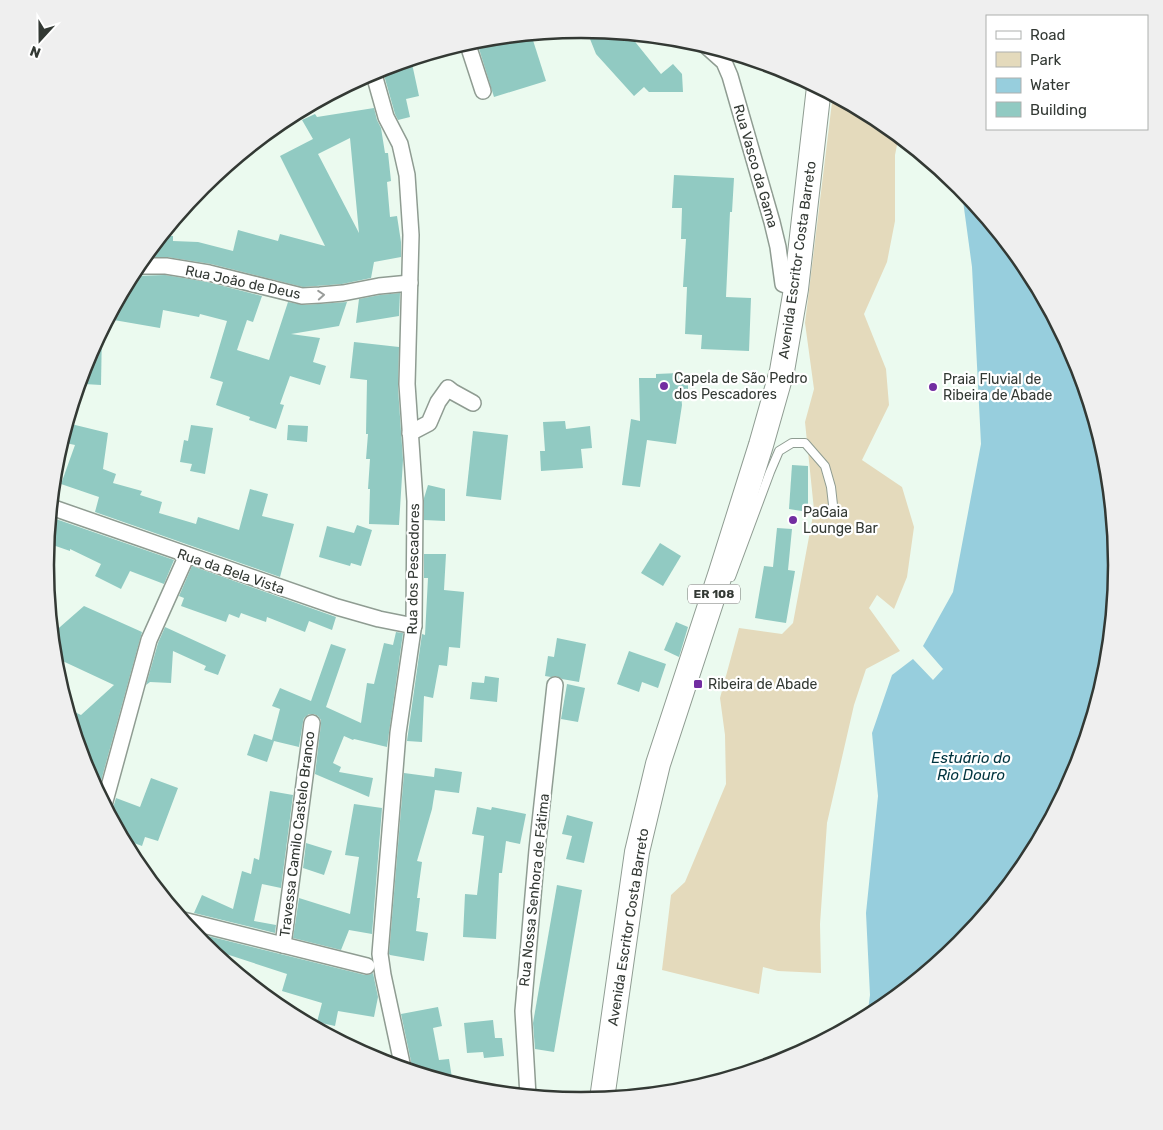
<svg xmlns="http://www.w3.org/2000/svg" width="1163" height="1130" font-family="Rubik,sans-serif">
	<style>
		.green { fill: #e4dabc }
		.water { fill: #97cedd }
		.building { fill: #91cac2; fill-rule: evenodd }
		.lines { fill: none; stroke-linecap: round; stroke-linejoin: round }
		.service-casing { stroke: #8f9c92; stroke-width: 10 }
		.minor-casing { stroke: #8f9c92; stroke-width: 18 }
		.primary-casing { stroke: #8f9c92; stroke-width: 26 }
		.service { stroke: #fff; stroke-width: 8 }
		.minor { stroke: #fff; stroke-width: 15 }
		.primary { stroke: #fff; stroke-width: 24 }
		.oneway { stroke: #999c9a }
		.poi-dot { fill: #722da1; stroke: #fff; stroke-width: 2 }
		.labels { text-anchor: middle; stroke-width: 4.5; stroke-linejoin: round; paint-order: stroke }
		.shield { fill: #fff; stroke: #707471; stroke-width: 1 }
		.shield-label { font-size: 12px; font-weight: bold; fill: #333934 }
		.street-label { font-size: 14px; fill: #333934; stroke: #fff }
		.poi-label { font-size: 14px; fill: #333934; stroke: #fff; text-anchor: start }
		.water-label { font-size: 15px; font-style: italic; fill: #00343f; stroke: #fff }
		.rim { fill: none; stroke: #333934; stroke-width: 2.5 }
	</style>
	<rect width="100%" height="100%" fill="#ebfaef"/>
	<polygon class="green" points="833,94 880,119 899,135 895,155 895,221 887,262 864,314 886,369 889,405 862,460 902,487 914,527 907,577 894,609 877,595 869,608 900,651 866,669 854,705 827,823 820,924 821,973 778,971 763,967 759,994 662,970 671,895 685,882 726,784 725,735 720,698 739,628 782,634 793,623 814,510 805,422 814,389 805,323"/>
	<polygon class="water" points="961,186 1028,267 1077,360 1107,461 1118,565 1107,670 1077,770 1027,863 960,944 879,1011 867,1018 870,995 866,913 878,796 872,733 892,675 913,659 933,680 943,669 923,646 953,592 981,444 972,267"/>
	<g class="building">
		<polygon points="586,29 628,33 661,74 673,64 682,74 683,92 649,92 644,87 634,96 596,54"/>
		<polygon points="531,34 546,81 494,97 476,39"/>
		<polygon points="411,59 419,96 406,99 410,117 398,120 395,114 382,68"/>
		<path d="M374,108l3,12 4,8 4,25h3l3,28 -4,1 3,35 7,-1 4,26v15l-27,5 -3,16 -29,6 -39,3 -92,-23 -44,-7h-23l17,-21h12v5l25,1 35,9 5,-21 40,11 2,-7 45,12 -45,-90 33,-17 -11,-19 13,-6 2,3zM350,138l9,95 -41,-79z"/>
		<polygon points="674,175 734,178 732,212 730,212 726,297 751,298 749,351 701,349 702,335 685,334 687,287 683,287 686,239 681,239 682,208 672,208"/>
		<polygon points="131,275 135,276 165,275 207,282 262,296 253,322 247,320 237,350 269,360 288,302 303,305 347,302 339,326 291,334 320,338 313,362 326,366 320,385 290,376 280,404 284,405 276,429 249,420 250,417 216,405 223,382 210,378 227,321 200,314 199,317 163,310 160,328 108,319"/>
		<polygon points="400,293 399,316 356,323 359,299 380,295"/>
		<polygon points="102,330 101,385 84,384 84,366 86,360"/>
		<polygon points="354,342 399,347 398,388 403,460 399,525 369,524 370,489 368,489 370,459 366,459 368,434 366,434 367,380 350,378"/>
		<polygon points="679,373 679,378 688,378 688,394 681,394 682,405 676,444 647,440 640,487 622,485 631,419 640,421 639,378 656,378 656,374"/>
		<polygon points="565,421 566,429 590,426 592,448 581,449 583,468 541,471 540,451 545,451 543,422"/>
		<polygon points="67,423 108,433 103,469 116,474 113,483 142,491 140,495 162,502 159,513 196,524 198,517 239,530 250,489 268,494 262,516 294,524 280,577 95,512 99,497 61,484 75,445 61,442"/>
		<polygon points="191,425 213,428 205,474 190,471 192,464 180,462 184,440 188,441"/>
		<polygon points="288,425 308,426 307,442 287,440"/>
		<polygon points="473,431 508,435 501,500 466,496"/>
		<polygon points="792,465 808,466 808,512 789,509"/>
		<polygon points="428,485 445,489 445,521 424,520 424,498"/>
		<polygon points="50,517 174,560 164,584 130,571 121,589 95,576 101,564 70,549 70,551 47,543"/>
		<polygon points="357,525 372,530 361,566 351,563 350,566 319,557 327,526 354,533"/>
		<polygon points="777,528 792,529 788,570 795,571 786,623 755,618 764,566 773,567"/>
		<polygon points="660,543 681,556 663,586 641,573"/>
		<polygon points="424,554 446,554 444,590 464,592 460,648 449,647 447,666 439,665 433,698 424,696 422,742 407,741 422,634 425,635 428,578 424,578"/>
		<polygon points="192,566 336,617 332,630 309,621 305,632 267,617 266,622 241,613 239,618 229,614 226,622 181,606 184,598 179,596"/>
		<polygon points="84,606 142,632 98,792 86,770 68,709 81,715 114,685 54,657 52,634"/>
		<polygon points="676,622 688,627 679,657 664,650"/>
		<polygon points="165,627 226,655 218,675 204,670 206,666 173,651 171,683 150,682 146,685 158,643"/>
		<polygon points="396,632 403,633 387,747 354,739 353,740 344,736 333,763 341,767 339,772 373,778 369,797 315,774 321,724 321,720 318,716 314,714 309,714 304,718 303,722 299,747 274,741 267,762 247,755 254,734 272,740 280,709 272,706 280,688 311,701 331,644 346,649 326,707 361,723 367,683 374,684 384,643 393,645"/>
		<polygon points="557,638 586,644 579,682 562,679 556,676 551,677 545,676 548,656 554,657"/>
		<polygon points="629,651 666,664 658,688 642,682 639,692 617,684"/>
		<polygon points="485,676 499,678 497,702 470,699 472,682 484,683"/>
		<polygon points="567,684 585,688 578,722 561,719"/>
		<polygon points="435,768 462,772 459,793 435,790 432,809 417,861 422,862 417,898 420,898 416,931 428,933 424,961 390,955 389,954 404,773 434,777"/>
		<polygon points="151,778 178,788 158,841 145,837 142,846 123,839 109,813 113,808 116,798 140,807"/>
		<polygon points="270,791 293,795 281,888 262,884 254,921 276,925 275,933 194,913 202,895 233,909 242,871 251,874 254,858 259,860"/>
		<polygon points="354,804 382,808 372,934 349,930 341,950 293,938 299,898 350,914 359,857 345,855"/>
		<polygon points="477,807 491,810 492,807 526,814 520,844 506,841 502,873 499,873 496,939 463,937 465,894 477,895 484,836 472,834"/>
		<polygon points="567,815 593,822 584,863 566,859 572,836 562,834"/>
		<polygon points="306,843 332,851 324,875 303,868"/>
		<polygon points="557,885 582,890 554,1052 535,1049 533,1023"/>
		<polygon points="192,932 365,975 369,975 373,973 378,997 374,1017 338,1011 335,1026 317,1022 322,1003 282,991 287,974 226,954 223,962 202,944"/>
		<polygon points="438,1007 442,1026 433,1028 439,1060 449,1059 452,1078 442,1080 412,1071 412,1066 401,1014"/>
		<polygon points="493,1020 495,1038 502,1038 504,1056 484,1058 483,1052 467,1053 464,1023"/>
	</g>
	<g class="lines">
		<defs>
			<polyline id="service" points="731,577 770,472 779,451 792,443 805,443 825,466 831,487 833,505"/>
			<g id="minor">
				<polyline points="467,42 483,91"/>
				<polyline points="705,45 724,62 730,76 772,222 778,247 783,284 796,289"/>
				<polyline points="373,71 386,117 400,144 407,175 411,235 407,384 415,501 414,623 398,733 380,954 383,975 403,1068"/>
				<polyline points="136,267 139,266 166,266 209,273 302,296 320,295 343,293 379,286 410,283"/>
				<polyline points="410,433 429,423 438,402 448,388 453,392 473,403"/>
				<polyline points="51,507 337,607 379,619 414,626"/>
				<polyline points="104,805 149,640 187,555"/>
				<polyline points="183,920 367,966"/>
				<polyline points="283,945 312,723"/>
				<polyline points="528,1096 523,1011 537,850 555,685"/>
			</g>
			<polyline id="primary" points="602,1099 637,852 658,764 721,572 761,445 782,371 796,289 819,87"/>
		</defs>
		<use href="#service" class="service-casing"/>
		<use href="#minor" class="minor-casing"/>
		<use href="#primary" class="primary-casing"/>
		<use href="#service" class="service"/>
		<use href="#minor" class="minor"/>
		<use href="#primary" class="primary"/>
	</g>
	<defs><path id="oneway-chevron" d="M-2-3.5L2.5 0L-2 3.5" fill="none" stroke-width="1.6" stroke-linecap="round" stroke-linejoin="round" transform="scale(1.25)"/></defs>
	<use class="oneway" href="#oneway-chevron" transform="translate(321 295) rotate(-4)"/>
	<g class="poi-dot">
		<circle cx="664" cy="386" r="5"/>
		<circle cx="933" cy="387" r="5"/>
		<circle cx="793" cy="520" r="5"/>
		<rect x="693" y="679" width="10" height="10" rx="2.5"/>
	</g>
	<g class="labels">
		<rect class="shield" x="688" y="584.5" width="52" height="19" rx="4"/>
		<g class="shield-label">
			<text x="714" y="598">ER 108</text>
		</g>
		<g class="street-label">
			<text transform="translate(756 166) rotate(74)" y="5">Rua Vasco da Gama</text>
			<text transform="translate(797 260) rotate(-82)" y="5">Avenida Escritor Costa Barreto</text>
			<text transform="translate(243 282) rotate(12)" y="5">Rua João de Deus</text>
			<text transform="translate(413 569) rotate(-89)" y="5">Rua dos Pescadores</text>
			<text transform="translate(231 571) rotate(19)" y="5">Rua da Bela Vista</text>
			<text transform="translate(297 834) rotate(-83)" y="5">Travessa Camilo Castelo Branco</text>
			<text transform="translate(534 890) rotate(-84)" y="5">Rua Nossa Senhora de Fátima</text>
			<text transform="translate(628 927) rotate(-81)" y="5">Avenida Escritor Costa Barreto</text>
		</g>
		<g class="poi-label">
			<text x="674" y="383">Capela de São Pedro<tspan x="674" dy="16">dos Pescadores</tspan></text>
			<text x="943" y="384">Praia Fluvial de<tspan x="943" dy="16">Ribeira de Abade</tspan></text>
			<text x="803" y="517">PaGaia<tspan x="803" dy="16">Lounge Bar</tspan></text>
			<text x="708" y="689">Ribeira de Abade</text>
		</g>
		<g class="water-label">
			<text x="971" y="763">Estuário do<tspan x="971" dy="17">Rio Douro</tspan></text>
		</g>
	</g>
	<path d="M0 0H1163V1130H0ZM54 565a527 527 0 1 1 1054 0a527 527 0 1 1-1054 0Z" fill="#efefef" fill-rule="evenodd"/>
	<path class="rim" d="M54 565a527 527 0 1 1 1054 0a527 527 0 1 1-1054 0Z"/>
	<rect x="986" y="15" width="162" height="115" fill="#ffffff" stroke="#adb0ae"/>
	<rect x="996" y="31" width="25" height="8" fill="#ffffff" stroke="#adb0ae"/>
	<text x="1030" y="40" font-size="15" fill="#333934">Road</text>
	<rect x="996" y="52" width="25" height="15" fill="#e4dabc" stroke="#adb0ae"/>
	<text x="1030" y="65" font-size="15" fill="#333934">Park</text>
	<rect x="996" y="78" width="25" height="15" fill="#97cedd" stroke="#adb0ae"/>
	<text x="1030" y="90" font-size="15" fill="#333934">Water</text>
	<rect x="996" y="102" width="25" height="15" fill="#91cac2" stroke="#adb0ae"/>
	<text x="1030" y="115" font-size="15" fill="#333934">Building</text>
	<g transform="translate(40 40) rotate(201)" stroke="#ffffff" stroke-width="4" paint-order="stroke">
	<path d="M0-4L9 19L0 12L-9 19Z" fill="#333934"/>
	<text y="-8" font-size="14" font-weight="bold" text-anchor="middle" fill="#333934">N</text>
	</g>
</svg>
